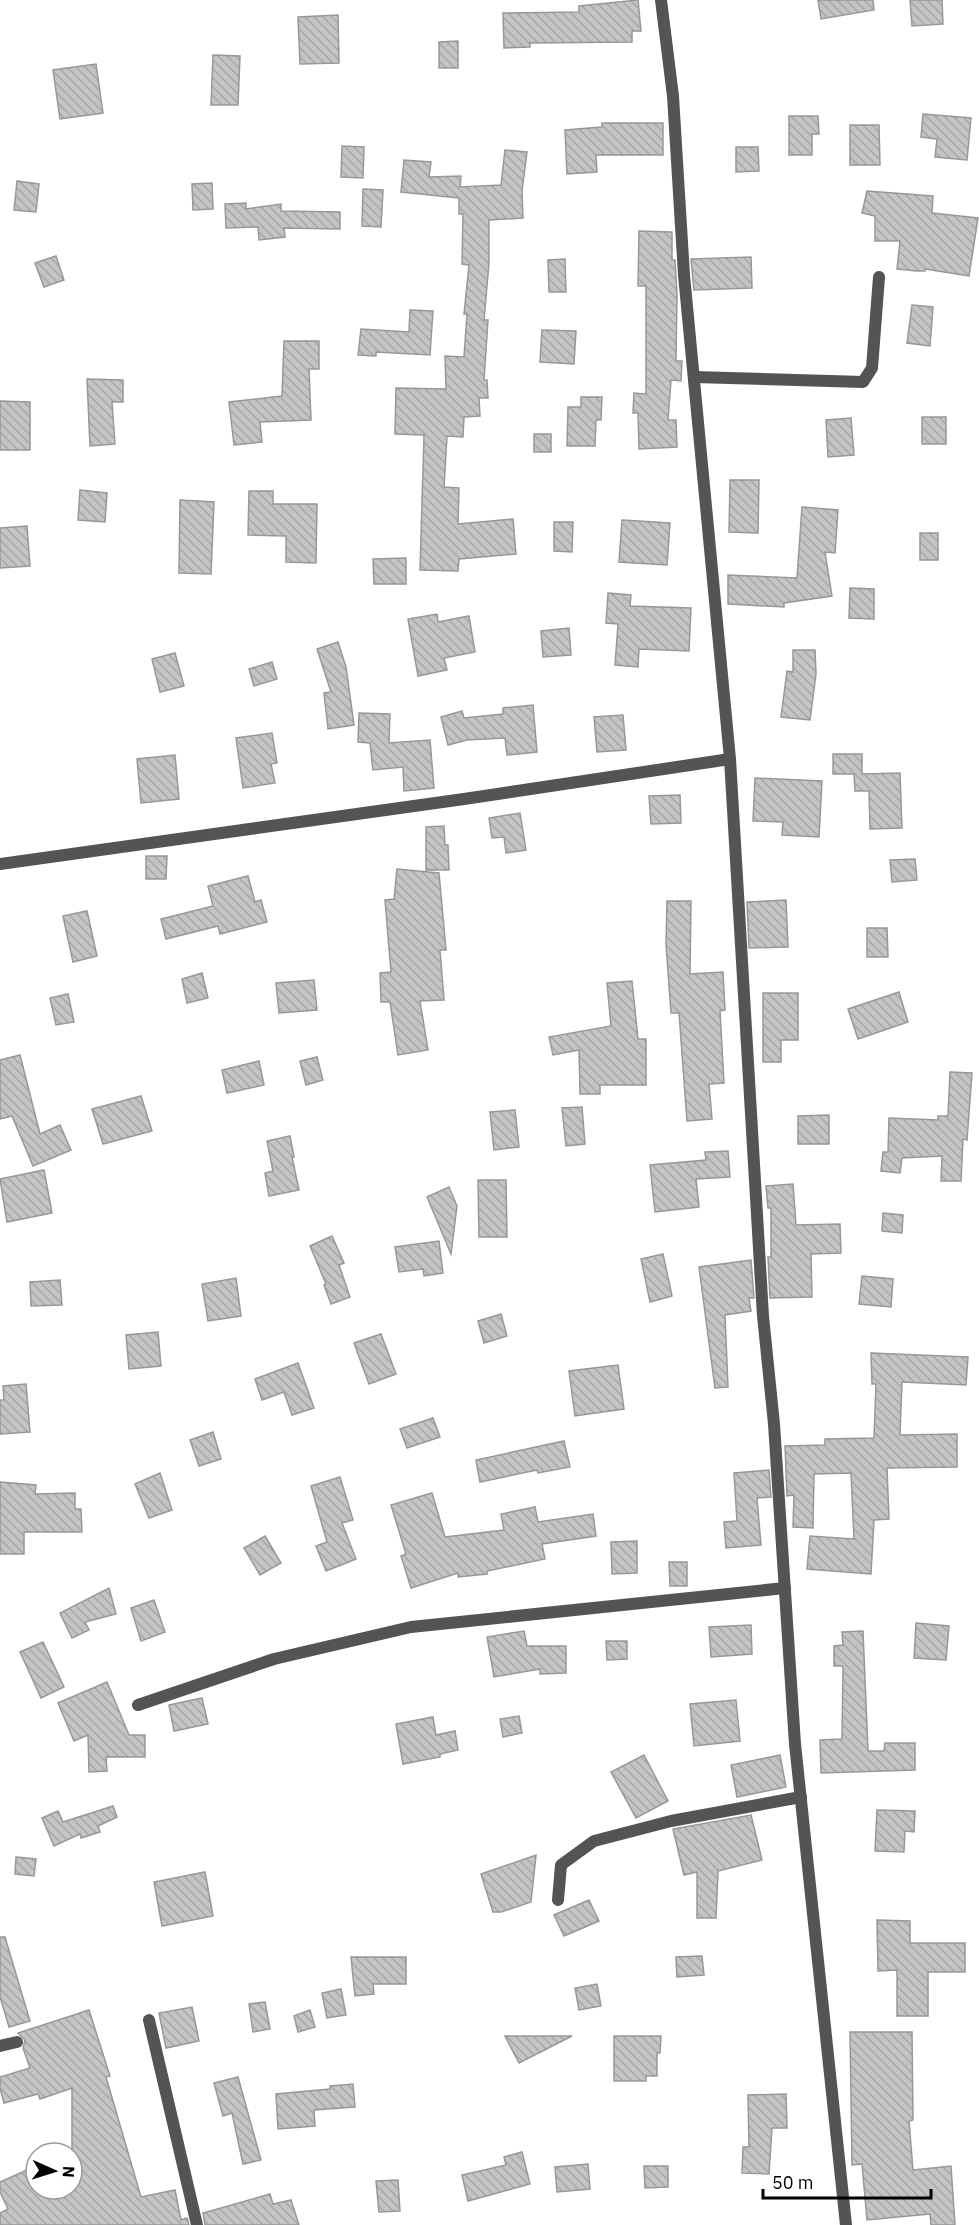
<svg xmlns="http://www.w3.org/2000/svg" width="979" height="2225" font-family="'IBM Plex Sans',sans-serif">
	<style>
		.building { fill: url(#building-back-hatch); stroke: #989898; stroke-width: 1.5 }
		.lines { fill: none; stroke-linecap: round; stroke-linejoin: round }
		.service { stroke: #545454; stroke-width: 12 }
		.minor { stroke: #545454; stroke-width: 12 }
	</style>
	<defs>
		<pattern id="building-back-hatch" width="6" height="6" patternUnits="userSpaceOnUse" patternTransform="scale(1.5)"><rect width="6" height="6" fill="#c4c4c4"/><path d="M-1 5l2 2M0 0l6 6M5-1l2 2" fill="none" stroke="#a7a7a7"/></pattern>
	</defs>
	<rect width="100%" height="100%" fill="#fff"/>
	<g class="building">
		<polygon points="638,0 641,31 632,31 632,42 530,43 530,47 504,48 503,13 579,12 579,6"/>
		<polygon points="818,0 873,0 874,10 821,19"/>
		<polygon points="910,0 942,0 943,24 912,26"/>
		<polygon points="338,15 339,63 300,64 298,17"/>
		<polygon points="458,41 458,68 439,68 439,42"/>
		<polygon points="213,55 240,56 238,105 211,105"/>
		<polygon points="96,64 103,113 60,119 53,70"/>
		<polygon points="923,114 971,118 967,160 935,157 937,139 921,137"/>
		<polygon points="789,116 818,116 819,134 812,134 812,155 789,155"/>
		<polygon points="602,123 663,123 663,155 596,155 597,172 567,174 565,130 602,127"/>
		<polygon points="850,125 879,125 880,165 850,165"/>
		<polygon points="342,146 364,147 363,178 341,177"/>
		<polygon points="736,147 758,147 759,171 736,172"/>
		<polygon points="505,150 527,152 522,191 523,218 489,220 489,263 484,320 488,320 484,380 487,380 488,398 479,398 480,416 464,417 463,437 447,436 444,487 459,488 458,524 513,519 516,554 459,559 458,571 420,570 424,435 395,434 396,388 446,389 445,356 464,357 467,314 464,314 469,265 462,264 463,214 459,214 459,198 401,192 404,160 431,162 429,177 461,176 460,187 501,185"/>
		<polygon points="17,181 39,184 36,212 14,210"/>
		<polygon points="212,183 213,209 193,210 192,184"/>
		<polygon points="363,189 383,190 381,227 362,226"/>
		<polygon points="867,191 933,196 932,213 978,218 969,276 925,269 925,271 917,271 897,269 900,241 875,241 875,216 862,213"/>
		<polygon points="246,203 246,209 281,204 281,211 340,212 340,229 284,228 285,237 259,240 258,227 226,228 225,204"/>
		<polygon points="639,231 672,232 672,260 675,260 677,293 676,361 682,361 681,381 671,380 668,420 676,420 677,447 639,449 638,413 633,413 634,393 646,394 646,286 638,286"/>
		<polygon points="56,256 64,280 44,287 35,263"/>
		<polygon points="751,257 752,288 694,290 691,259"/>
		<polygon points="565,259 566,292 549,292 548,260"/>
		<polygon points="912,305 933,307 930,346 907,343"/>
		<polygon points="410,310 433,311 430,355 376,352 376,356 358,355 361,329 409,332"/>
		<polygon points="542,330 576,331 574,364 540,362"/>
		<polygon points="284,341 319,341 319,369 309,369 311,420 260,422 262,442 234,445 229,402 282,396"/>
		<polygon points="87,379 123,380 123,402 112,402 115,444 90,446"/>
		<polygon points="581,397 602,397 601,420 596,420 595,446 567,446 568,407 581,407"/>
		<polygon points="0,401 30,402 30,450 0,450"/>
		<rect x="922" y="417" width="24" height="27"/>
		<polygon points="851,418 854,455 828,457 826,420"/>
		<rect x="534" y="434" width="17" height="18"/>
		<polygon points="730,480 759,480 758,533 729,532"/>
		<polygon points="80,490 107,493 105,522 78,520"/>
		<polygon points="249,491 273,491 273,504 317,504 316,563 286,562 286,536 248,535"/>
		<polygon points="180,500 214,502 211,574 179,573"/>
		<polygon points="802,507 838,510 835,553 825,552 832,596 784,603 784,607 728,604 728,575 797,578"/>
		<polygon points="622,520 670,523 667,565 619,562"/>
		<polygon points="554,522 573,522 572,552 554,551"/>
		<polygon points="27,526 30,566 0,568 0,528"/>
		<rect x="920" y="533" width="18" height="27"/>
		<polygon points="406,558 406,584 374,584 373,559"/>
		<polygon points="850,588 874,589 874,619 849,618"/>
		<polygon points="608,593 631,595 630,606 691,608 689,651 639,649 638,667 615,665 618,624 606,623"/>
		<polygon points="437,614 438,622 469,616 475,652 444,658 447,670 418,676 408,619"/>
		<polygon points="569,628 571,655 543,657 541,631"/>
		<polygon points="338,642 346,667 354,725 328,729 324,693 331,692 317,649"/>
		<polygon points="793,650 815,650 816,674 810,720 781,717 787,671 793,672"/>
		<polygon points="175,653 184,686 160,692 152,659"/>
		<polygon points="272,662 277,679 254,686 249,669"/>
		<polygon points="533,705 537,752 507,755 505,738 467,740 448,745 441,717 462,711 464,718 503,714 503,708"/>
		<polygon points="359,713 390,714 389,743 430,740 434,788 404,791 403,767 373,770 370,743 358,742"/>
		<polygon points="623,715 626,750 597,752 594,717"/>
		<polygon points="272,733 277,763 271,764 275,783 243,788 236,738"/>
		<polygon points="833,754 862,754 862,774 900,773 902,828 870,829 869,791 855,791 854,774 833,774"/>
		<polygon points="175,755 179,799 141,803 137,759"/>
		<polygon points="755,778 822,781 819,837 782,835 783,822 753,821"/>
		<polygon points="680,795 681,823 651,824 649,796"/>
		<polygon points="520,813 526,850 506,853 504,837 492,838 489,818"/>
		<polygon points="444,826 445,845 448,845 449,870 426,870 426,827"/>
		<polygon points="146,856 167,856 166,879 146,879"/>
		<polygon points="915,859 917,880 892,882 890,860"/>
		<polygon points="397,869 439,873 446,950 440,950 444,1000 420,1001 428,1050 398,1055 390,1002 381,1002 380,973 391,972 385,900 394,899"/>
		<polygon points="248,876 255,902 261,900 267,922 220,934 218,926 166,939 161,919 213,906 208,886"/>
		<polygon points="786,900 788,947 749,948 747,902"/>
		<polygon points="667,901 691,901 690,974 723,972 725,1010 720,1011 724,1083 709,1084 712,1119 687,1121 679,1013 671,1013 666,944"/>
		<polygon points="87,911 97,956 73,962 63,916"/>
		<polygon points="867,928 887,928 888,957 867,957"/>
		<polygon points="202,973 208,998 187,1003 182,979"/>
		<polygon points="314,980 317,1010 279,1013 276,983"/>
		<polygon points="632,981 638,1039 646,1039 646,1085 600,1085 600,1094 580,1094 579,1050 553,1055 549,1037 611,1026 607,983"/>
		<polygon points="899,992 908,1022 858,1039 848,1009"/>
		<polygon points="763,993 798,993 798,1040 781,1040 781,1062 763,1062"/>
		<polygon points="68,994 74,1022 56,1025 50,998"/>
		<polygon points="20,1055 40,1134 60,1125 71,1150 33,1166 12,1116 0,1119 0,1060"/>
		<polygon points="317,1057 323,1080 306,1085 300,1061"/>
		<polygon points="259,1061 264,1085 227,1093 222,1070"/>
		<polygon points="950,1072 972,1073 967,1140 963,1139 961,1181 941,1181 942,1156 902,1158 900,1173 881,1171 883,1152 888,1152 889,1118 938,1120 938,1116 948,1116"/>
		<polygon points="141,1096 152,1131 103,1144 92,1109"/>
		<polygon points="582,1107 585,1144 566,1146 562,1108"/>
		<polygon points="515,1110 519,1147 494,1150 490,1112"/>
		<polygon points="829,1115 829,1144 798,1144 798,1116"/>
		<polygon points="290,1136 294,1157 292,1157 299,1190 269,1196 265,1173 273,1171 267,1141"/>
		<polygon points="728,1151 730,1177 696,1179 699,1207 655,1212 650,1165 706,1160 705,1152"/>
		<polygon points="44,1170 52,1213 7,1222 0,1179"/>
		<polygon points="478,1180 506,1180 507,1237 479,1237"/>
		<polygon points="793,1184 796,1225 840,1224 841,1253 811,1254 812,1297 770,1298 768,1257 771,1257 771,1208 768,1208 766,1186"/>
		<polygon points="449,1187 457,1206 451,1254 427,1197"/>
		<polygon points="883,1213 903,1215 902,1233 882,1231"/>
		<polygon points="332,1236 344,1263 339,1265 350,1297 331,1304 324,1285 326,1284 310,1246"/>
		<polygon points="439,1241 443,1273 424,1276 423,1269 399,1272 395,1247"/>
		<polygon points="663,1254 672,1296 650,1302 641,1259"/>
		<polygon points="751,1260 754,1298 749,1298 751,1311 725,1315 728,1387 715,1388 699,1267"/>
		<polygon points="862,1276 893,1279 891,1307 859,1304"/>
		<polygon points="236,1278 241,1316 208,1321 202,1284"/>
		<polygon points="60,1280 62,1305 31,1306 30,1282"/>
		<polygon points="501,1314 507,1336 484,1343 478,1321"/>
		<polygon points="158,1332 161,1366 129,1369 126,1335"/>
		<polygon points="381,1334 396,1374 369,1384 354,1343"/>
		<polygon points="871,1353 968,1357 966,1385 902,1382 900,1435 957,1434 957,1467 887,1468 889,1519 874,1520 871,1574 807,1569 810,1536 854,1539 851,1473 814,1474 813,1528 793,1527 794,1495 787,1496 785,1446 825,1445 825,1439 874,1438 876,1384 872,1384"/>
		<polygon points="298,1363 314,1408 292,1415 284,1392 262,1400 255,1379"/>
		<polygon points="618,1365 624,1409 575,1416 569,1371"/>
		<polygon points="26,1384 30,1432 0,1434 0,1400 4,1400 3,1386"/>
		<polygon points="433,1418 440,1437 407,1448 400,1429"/>
		<polygon points="213,1432 221,1459 199,1466 190,1440"/>
		<polygon points="564,1441 570,1467 538,1473 537,1470 480,1482 476,1460"/>
		<polygon points="769,1470 771,1497 757,1498 761,1545 726,1548 724,1522 737,1521 734,1473"/>
		<polygon points="160,1473 172,1510 149,1518 135,1484"/>
		<polygon points="340,1477 353,1520 342,1523 356,1559 326,1571 316,1546 327,1542 311,1486"/>
		<polygon points="0,1482 36,1485 35,1494 75,1493 75,1509 81,1509 82,1532 24,1532 24,1554 0,1554"/>
		<polygon points="432,1493 445,1537 504,1530 501,1514 535,1507 538,1522 593,1514 596,1536 542,1544 545,1559 487,1571 487,1574 458,1577 458,1573 411,1588 401,1556 406,1554 391,1505"/>
		<polygon points="265,1536 281,1563 260,1575 244,1548"/>
		<polygon points="637,1541 637,1573 612,1574 611,1542"/>
		<polygon points="669,1562 687,1562 687,1586 670,1586"/>
		<polygon points="109,1588 116,1614 85,1622 89,1630 72,1638 60,1613"/>
		<polygon points="154,1600 165,1632 141,1641 131,1608"/>
		<polygon points="916,1623 949,1626 946,1660 914,1658"/>
		<polygon points="751,1625 752,1654 711,1657 709,1627"/>
		<polygon points="524,1631 527,1646 566,1646 566,1673 540,1674 540,1669 494,1677 487,1637"/>
		<polygon points="863,1631 868,1751 884,1751 885,1743 915,1743 915,1770 821,1773 820,1740 842,1739 843,1666 834,1666 834,1646 843,1645 842,1632"/>
		<polygon points="606,1641 627,1641 627,1659 607,1660"/>
		<polygon points="43,1642 64,1687 41,1698 20,1652"/>
		<polygon points="107,1682 129,1735 145,1735 145,1757 106,1757 107,1771 89,1772 88,1735 74,1741 58,1703"/>
		<polygon points="202,1698 208,1724 174,1731 169,1705"/>
		<polygon points="736,1700 740,1741 694,1746 690,1704"/>
		<polygon points="519,1716 522,1733 503,1737 500,1719"/>
		<polygon points="433,1717 436,1735 455,1731 458,1750 440,1754 440,1757 403,1764 396,1724"/>
		<polygon points="644,1755 668,1801 636,1818 611,1772"/>
		<polygon points="780,1755 786,1787 737,1797 731,1765"/>
		<polygon points="113,1806 117,1817 98,1826 100,1832 81,1838 80,1834 54,1846 42,1818 58,1811 63,1822"/>
		<polygon points="877,1810 915,1811 914,1832 905,1831 904,1852 875,1851"/>
		<polygon points="751,1815 762,1860 718,1871 716,1918 697,1918 697,1872 684,1875 673,1829"/>
		<polygon points="536,1855 531,1902 501,1912 493,1912 481,1874"/>
		<polygon points="16,1857 36,1859 34,1876 15,1874"/>
		<polygon points="205,1872 213,1916 162,1926 154,1882"/>
		<polygon points="589,1900 599,1921 564,1936 554,1915"/>
		<polygon points="877,1920 910,1921 910,1943 965,1943 965,1972 928,1972 928,2016 897,2016 897,1970 878,1971"/>
		<polygon points="0,1937 5,1937 30,2021 9,2027 0,1997"/>
		<polygon points="702,1956 704,1975 677,1977 676,1957"/>
		<polygon points="351,1957 406,1957 406,1984 373,1984 374,1994 355,1996"/>
		<polygon points="597,1984 601,2006 579,2010 575,1988"/>
		<polygon points="341,1989 346,2015 327,2018 322,1993"/>
		<polygon points="265,2002 270,2029 253,2032 249,2004"/>
		<polygon points="192,2007 199,2041 166,2048 159,2013"/>
		<polygon points="89,2010 110,2076 106,2077 141,2197 175,2190 181,2220 187,2218 189,2225 0,2225 0,2213 8,2209 0,2192 0,2182 36,2166 36,2189 72,2189 72,2088 40,2099 38,2094 4,2103 0,2088 0,2077 30,2068 23,2048 25,2040 18,2033"/>
		<polygon points="310,2010 315,2027 298,2032 294,2016"/>
		<polygon points="850,2032 912,2032 913,2120 909,2121 913,2170 951,2166 955,2225 931,2225 930,2214 867,2220 862,2164 852,2165"/>
		<polygon points="505,2036 572,2036 519,2063"/>
		<polygon points="614,2036 661,2036 660,2053 657,2053 657,2076 646,2076 646,2081 614,2081"/>
		<polygon points="238,2077 261,2160 243,2164 232,2113 223,2116 214,2083"/>
		<polygon points="353,2084 355,2107 314,2110 315,2126 278,2129 276,2094 330,2089 330,2086"/>
		<polygon points="786,2094 787,2128 772,2128 769,2174 742,2173 743,2147 749,2147 748,2095"/>
		<polygon points="522,2152 530,2184 468,2201 462,2175 506,2165 504,2157"/>
		<polygon points="588,2164 590,2189 557,2192 555,2167"/>
		<polygon points="644,2166 668,2166 668,2187 645,2188"/>
		<polygon points="398,2180 400,2211 379,2212 376,2181"/>
		<polygon points="270,2194 273,2204 291,2200 299,2225 205,2225 203,2213"/>
	</g>
	<g class="lines">
		<polyline class="service" points="694,377 863,382 872,368 879,277"/>
		<g class="minor">
			<polyline points="661,0 673,96 684,275 730,759 763,1316 774,1424 795,1744 846,2225"/>
			<polyline points="0,864 464,799 730,759"/>
			<polyline points="138,1705 274,1659 411,1627 785,1588"/>
			<polyline points="558,1900 561,1865 594,1841 671,1821 801,1797"/>
			<polyline points="149,2020 197,2225"/>
			<polyline points="0,2046 17,2042"/>
		</g>
	</g>
	<g transform="translate(54 2171) rotate(93)"><circle r="28" fill="#ffffff" stroke="#999999" stroke-width="1.5"/>
	<path d="M0-4.5L10 22L0 15L-10 22Z" fill="#000000"/>
	<text y="-9" font-size="16" font-weight="bold" text-anchor="middle" fill="#000000">N</text>
	</g>
	<path d="M763 2189v9h168v-9" fill="none" stroke="#000000" stroke-width="3"/>
	<text x="772" y="2189" font-size="18" fill="#000000" stroke="#ffffff" stroke-width="4.5" paint-order="stroke">50 m</text>
</svg>
